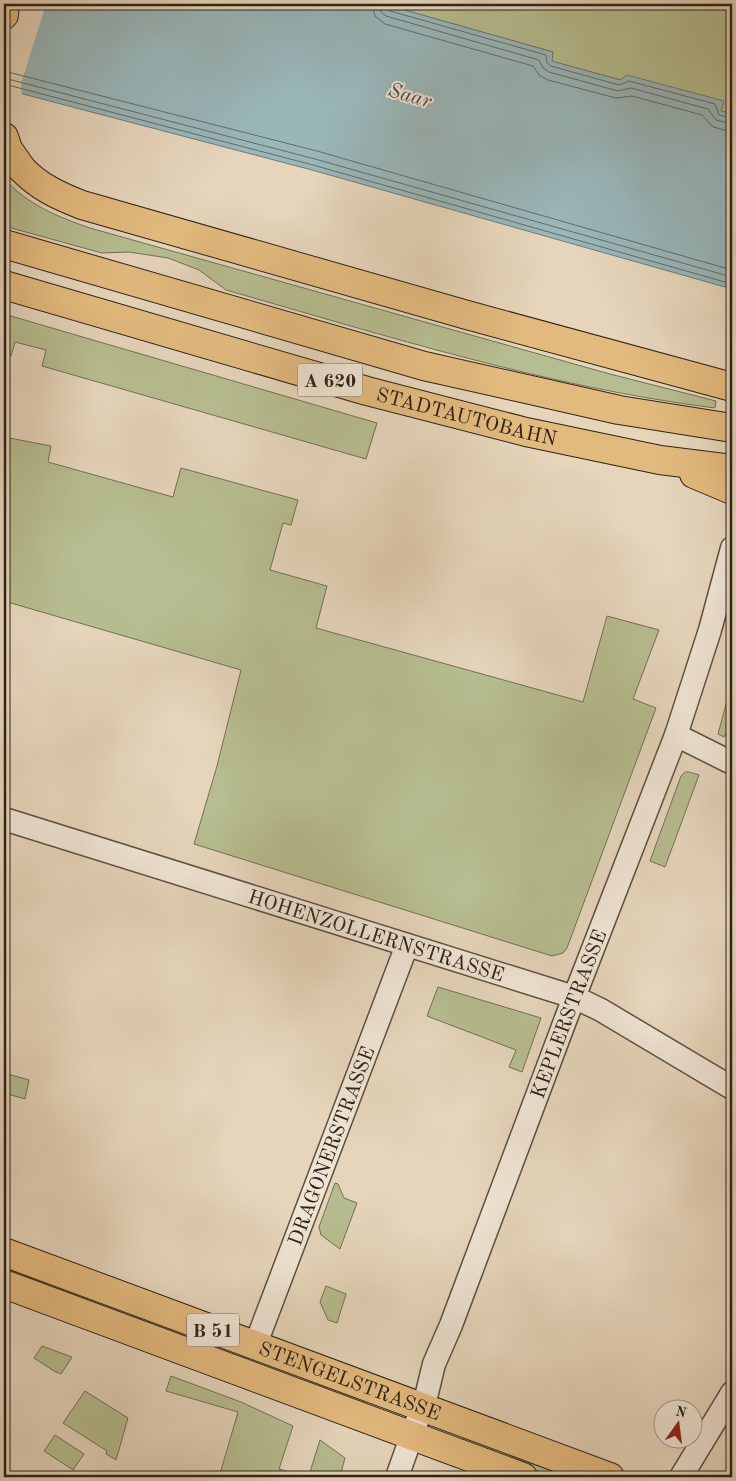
<svg xmlns="http://www.w3.org/2000/svg" width="736" height="1481" font-family="'Old Standard TT',serif">
	<style>
		.green { fill: #b6bd90; stroke: #727054 }
		.water { fill: #99b6b9; stroke: #6e7b79 }
		.pier { fill: #e6d5bb }
		.lines { fill: none; stroke-linecap: round; stroke-linejoin: round }
		.shore { stroke: #636c69; stroke-width: 1 }
		.minor-casing { stroke: #5b5042; stroke-width: 25 }
		.primary-casing { stroke: #2d2319; stroke-width: 30 }
		.motorway-casing { stroke: #2d2319; stroke-width: 30 }
		.minor { stroke: #efe4d3; stroke-width: 22 }
		.primary { stroke: #e3ba7e; stroke-width: 28 }
		.motorway { stroke: #e3ba7e; stroke-width: 28 }
		.labels { text-anchor: middle; stroke-width: 4; stroke-linejoin: round; paint-order: stroke }
		.shield { fill: #efe4d3; stroke: #675d51; stroke-width: 1 }
		.shield-label { font-size: 19px; font-weight: bold; fill: #2d2319 }
		.street-label { font-size: 20px; fill: #2d2319; stroke: #efe4d3 }
		.water-label { font-size: 21px; font-style: italic; fill: #4d4f49; stroke: #efe4d3 }
	</style>
	<rect width="100%" height="100%" fill="#e6d5bb"/>
	<filter id="stains"><feTurbulence type="fractalNoise" baseFrequency=".004" numOctaves="4"/><feColorMatrix values="0 0 0 0 .2 0 0 0 0 .09 0 0 0 0 .02 0 0 0 .5 -.17"/></filter>
	<radialGradient id="worn" r=".72"><stop offset=".6" stop-color="#630" stop-opacity="0"/><stop offset="1" stop-color="#630" stop-opacity=".3"/></radialGradient>
	<g class="green">
		<polygon points="383,4 732,4 732,113 721,111 723,101 621,80 551,61 553,52"/>
		<path d="M4,178c22,26 54,39 86,50l520,146 106,27 -1,7c-167,-21 -328,-72 -489,-118l-27,-20 -31,-12 -39,-6 -27,1 -98,-27z"/>
		<polygon points="4,314 377,423 366,459 42,366 46,350 15,342 11,356 4,354"/>
		<polygon points="4,437 51,446 48,462 173,497 181,468 298,500 291,525 283,523 270,570 327,586 316,628 583,702 607,616 659,630 633,699 656,708 567,948 563,953 552,956 194,844 217,766 241,670 4,601"/>
		<polygon points="732,682 732,720 724,737 718,734"/>
		<polygon points="685,772 689,772 699,775 665,867 650,861 681,776"/>
		<polygon points="438,987 541,1018 522,1072 509,1067 516,1050 427,1016"/>
		<polygon points="4,1073 29,1080 25,1099 4,1093"/>
		<polygon points="335,1183 338,1184 344,1198 357,1203 340,1249 321,1235 319,1227"/>
		<polygon points="4,1264 366,1399 363,1406 4,1272"/>
		<polygon points="326,1286 346,1294 337,1323 328,1320 320,1302"/>
		<polygon points="42,1346 72,1357 61,1374 54,1371 34,1358"/>
		<polygon points="171,1376 241,1402 293,1426 279,1469 307,1477 281,1477 272,1475 271,1477 219,1477 238,1412 166,1391"/>
		<polygon points="85,1391 128,1418 116,1460 106,1454 107,1451 63,1423"/>
		<polygon points="55,1435 84,1454 73,1470 44,1451"/>
		<polygon points="464,1436 576,1477 555,1477 461,1443"/>
		<polygon points="320,1440 345,1458 340,1477 330,1477 310,1472"/>
	</g>
	<polygon class="water" points="4,4 383,4 553,52 552,61 620,80 627,75 724,101 721,111 732,113 732,289 312,170 4,89"/>
	<polygon class="pier" points="4,4 46,4 21,84 22,96 4,91"/>
	<g class="lines">
		<g class="shore">
			<polyline points="372,4 375,16 385,24 533,66 539,75 548,80 616,98 632,96 702,115 713,127 732,132"/>
			<polyline points="379,4 381,12 386,16 539,60 543,68 549,72 618,91 631,88 708,109 716,120 732,124"/>
			<polyline points="386,4 386,8 390,11 546,55 547,63 551,66 619,85 629,81 715,104 719,115 732,118"/>
			<polyline points="4,71 317,151 732,270"/>
			<polyline points="4,78 315,159 732,277"/>
			<polyline points="4,84 313,165 732,284"/>
		</g>
		<defs>
			<g id="minor">
				<polyline points="676,735 732,763"/>
				<path id="s1" d="M4,819l570,178 27,13 131,78"/>
				<path id="s2" d="M255,1346l152,-401"/>
				<path id="s3" d="M397,1477l30,-84 7,-29 17,-39 117,-312 108,-278 34,-105 22,-82"/>
				<polyline points="681,1477 732,1393"/>
			</g>
			<g id="primary">
				<polyline points="4,15 5,4"/>
				<polyline points="4,137 8,149 22,169"/>
				<path id="s4" d="M4,1252l606,225"/>
				<polyline points="4,1284 523,1477"/>
			</g>
			<g id="motorway">
				<path d="M22,169c17,18 37,27 60,36l385,110 265,72"/>
				<polyline points="4,244 424,366 619,410 732,428"/>
				<path id="s5" d="M4,285l363,106 159,41 134,28 72,9"/>
				<polyline points="694,474 732,490"/>
			</g>
		</defs>
		<use href="#minor" class="minor-casing"/>
		<use href="#primary" class="primary-casing"/>
		<use href="#motorway" class="motorway-casing"/>
		<use href="#minor" class="minor"/>
		<use href="#primary" class="primary"/>
		<use href="#motorway" class="motorway"/>
	</g>
	<g class="labels">
		<g class="shield">
			<rect x="297.5" y="363.5" width="65" height="33" rx="4"/>
			<rect x="187" y="1313.5" width="52" height="33" rx="4"/>
		</g>
		<g class="shield-label">
			<text x="330" y="387">A 620</text>
			<text x="213" y="1337">B 51</text>
		</g>
		<g class="street-label">
			<text dy="7" stroke="none"><textPath href="#s5" startOffset="481">STADTAUTOBAHN</textPath></text>
			<text dy="7" stroke="none"><textPath href="#s1" startOffset="390">HOHENZOLLERNSTRASSE</textPath></text>
			<text dy="7" stroke="none"><textPath href="#s3" startOffset="494">KEPLERSTRASSE</textPath></text>
			<text dy="7" stroke="none"><textPath href="#s2" startOffset="214">DRAGONERSTRASSE</textPath></text>
			<text dy="7" stroke="none"><textPath href="#s4" startOffset="369">STENGELSTRASSE</textPath></text>
		</g>
		<g class="water-label">
			<text transform="translate(410 95) rotate(16)" y="7">Saar</text>
		</g>
	</g>
	<rect width="736" height="1481" fill="none" stroke="#e6d5bb" stroke-width="20"/>
	<rect x="5" y="5" width="726" height="1471" fill="none" stroke="#2d2319" stroke-width="2.5"/>
	<rect x="10" y="10" width="716" height="1461" fill="none" stroke="#2d2319"/>
	<g transform="translate(678 1424) rotate(14)"><circle r="24" fill="#efe4d3" stroke="#a19789"/>
	<path d="M0-4L9 19L0 12L-9 19Z" fill="#8f2418"/>
	<text y="-8" font-size="14" font-weight="bold" text-anchor="middle" fill="#2d2319">N</text>
	</g>
	<rect width="100%" height="100%" filter="url(#stains)"/>
	<rect width="100%" height="100%" fill="url(#worn)"/>
</svg>
